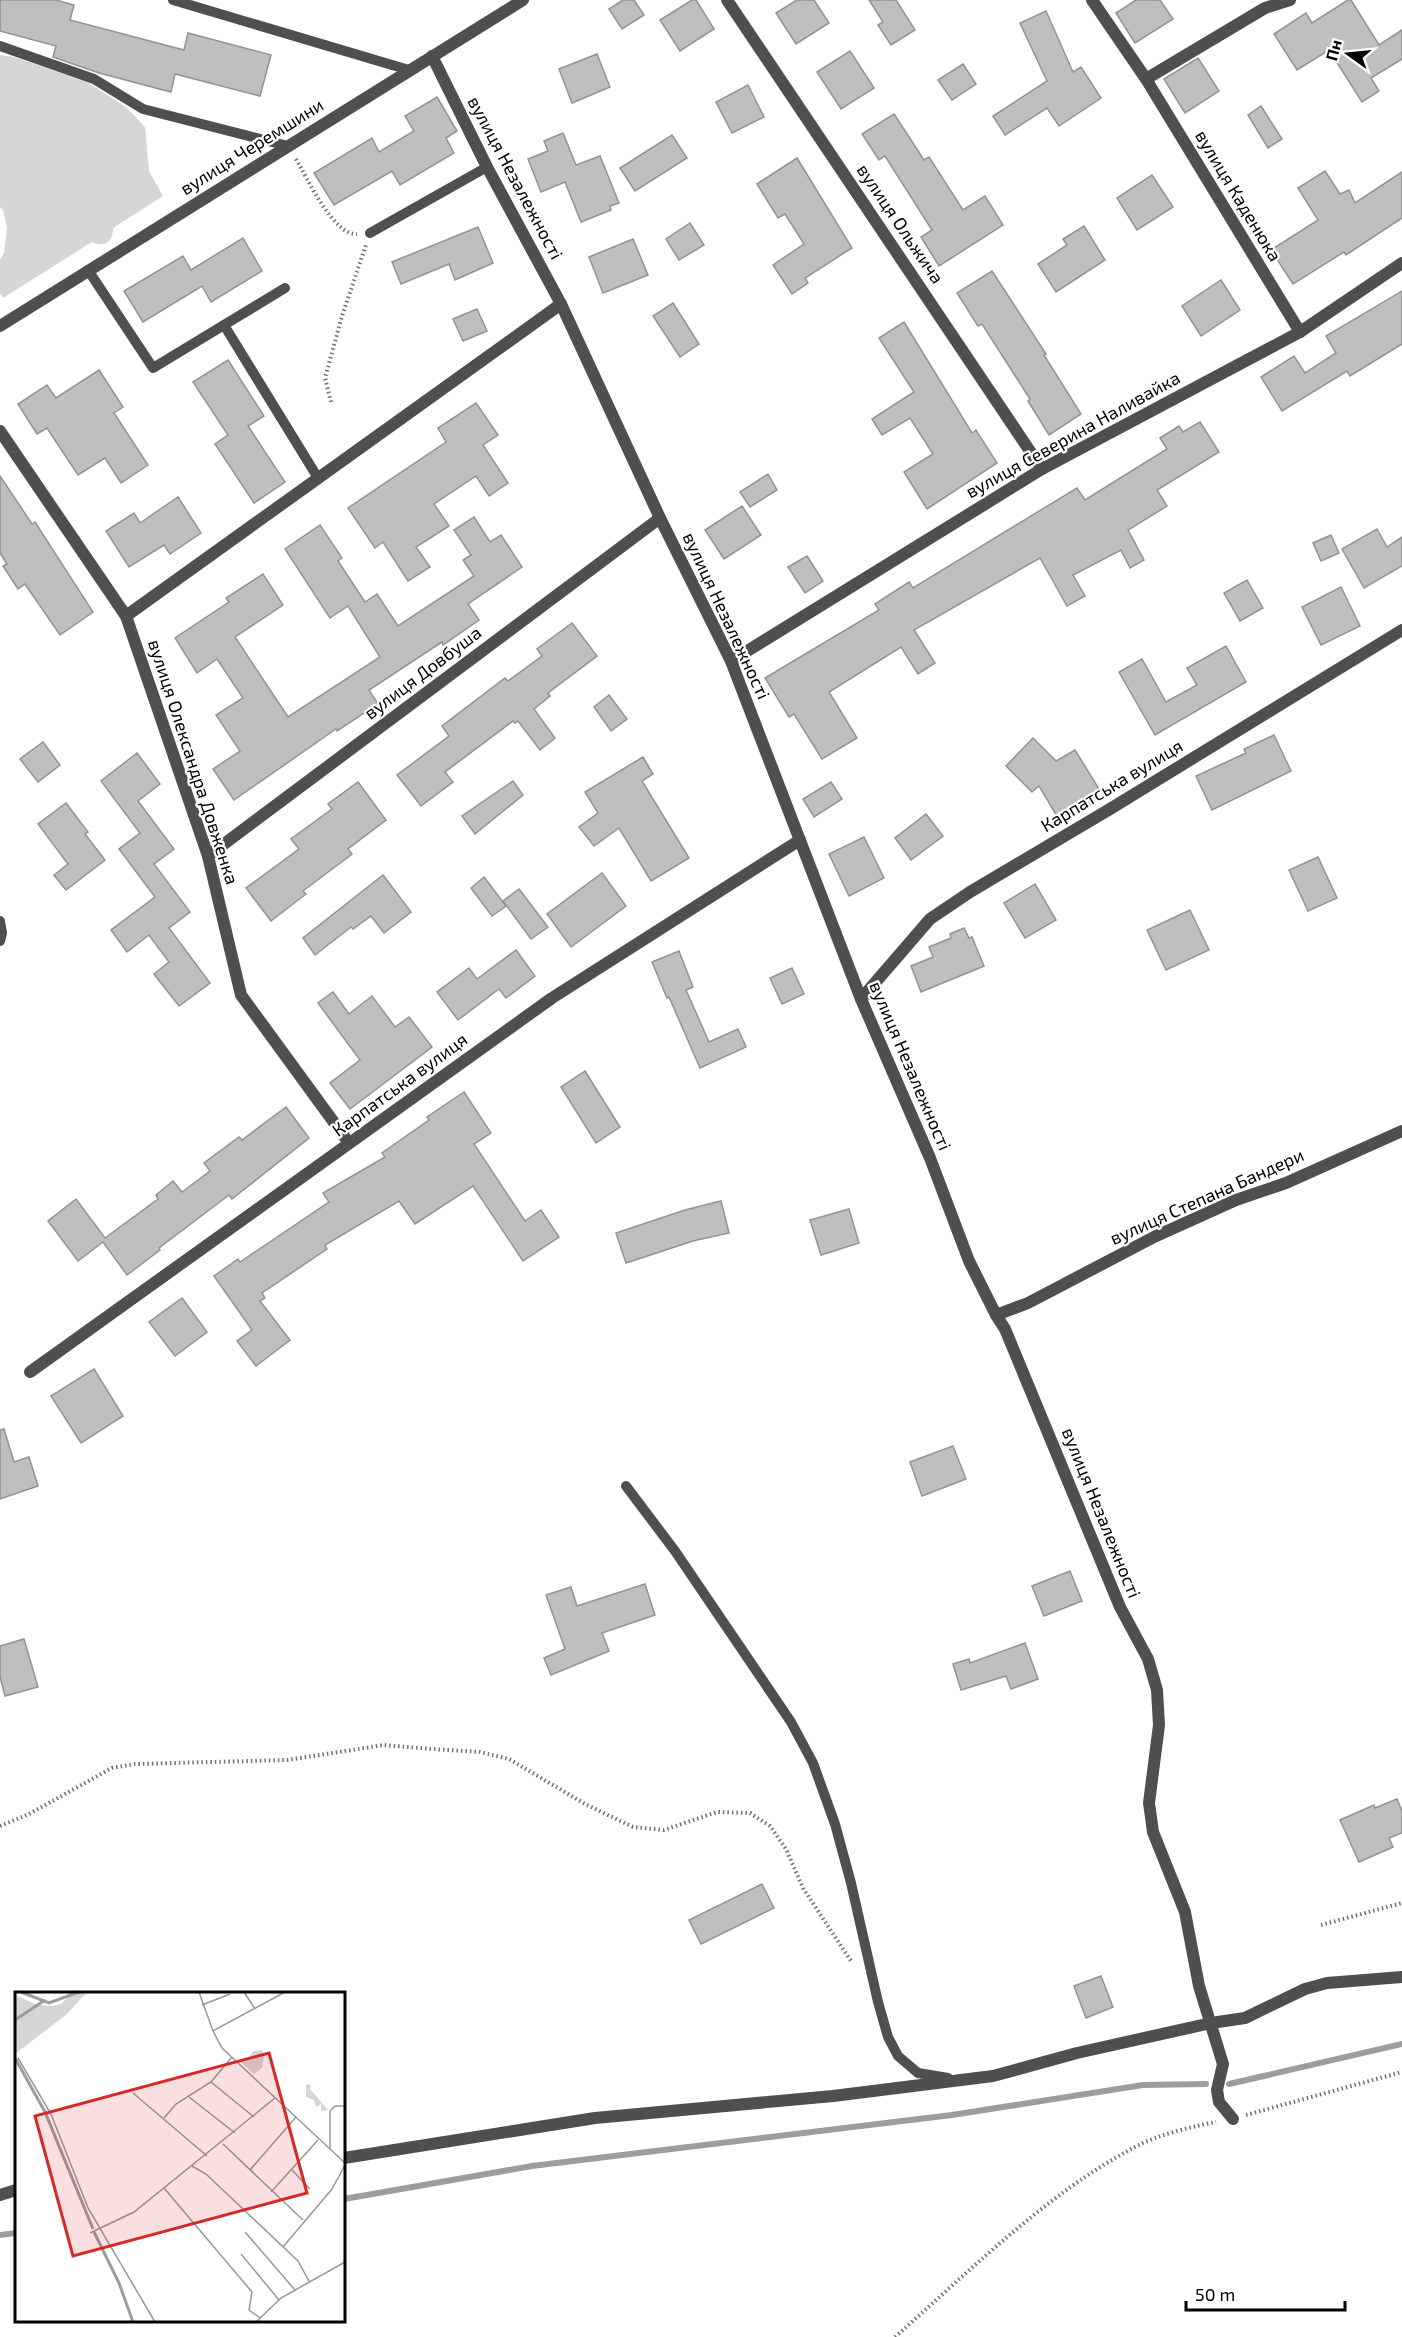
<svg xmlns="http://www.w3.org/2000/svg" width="1402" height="2337" font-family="'Exo 2',sans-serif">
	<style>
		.green { fill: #d6d6d6 }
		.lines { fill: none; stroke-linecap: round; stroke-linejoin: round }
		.stream { stroke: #9d9d9d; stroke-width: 6 }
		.building { fill: #bfbfbf; stroke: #939393; stroke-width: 1.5 }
		.path { stroke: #717171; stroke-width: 4; stroke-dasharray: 1.5 3; stroke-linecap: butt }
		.service { stroke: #4f4f4f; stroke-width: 10 }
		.minor { stroke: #4f4f4f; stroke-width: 12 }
		.labels { text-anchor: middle; stroke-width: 4.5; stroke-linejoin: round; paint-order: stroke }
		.street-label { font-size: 18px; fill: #000; stroke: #fff }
		.inset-river { fill: none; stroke: #9d9d9d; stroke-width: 3 }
		.inset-road { fill: none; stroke: #999; stroke-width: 1.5 }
		.view { fill: #d62828; fill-opacity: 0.15; stroke: #d62828; stroke-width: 3 }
		.inset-edge { fill: none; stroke: #000; stroke-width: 3 }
	</style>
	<rect width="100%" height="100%" fill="#fff"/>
	<path class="green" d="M0,55l14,2 73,25 39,25 19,20 4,44 14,25 -50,32c0,14 -9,20 -21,14l-89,56 -3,-5v-33l4,-7 3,-25 -4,-18 -3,-3z"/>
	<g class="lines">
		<g class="stream">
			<polyline points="1229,2084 1402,2044"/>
			<polyline points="344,2199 532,2166 952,2115 1143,2085 1206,2084"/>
			<polyline points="0,2235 16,2233"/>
		</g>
	</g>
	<g class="building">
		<polygon points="0,0 56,0 74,5 70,20 184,50 188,33 271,55 260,96 175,74 171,92 99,73 53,57 56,46 0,31"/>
		<polygon points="623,0 634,0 644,15 622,29 609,9"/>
		<polygon points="692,0 696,0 714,29 680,51 660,20"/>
		<polygon points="797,0 814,0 829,23 796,44 776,13"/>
		<polygon points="869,0 896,0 915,30 891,45 878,25 883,22"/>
		<polygon points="1136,0 1160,0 1173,19 1135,43 1116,13"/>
		<polygon points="1348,0 1351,0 1379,45 1402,30 1402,59 1371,78 1379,91 1362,102 1329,50 1297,70 1274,34 1306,13 1312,23"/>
		<polygon points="1046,11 1073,72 1081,67 1101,98 1059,126 1047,108 1005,135 993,116 1047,81 1020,23"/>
		<polygon points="850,51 874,88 841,109 817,72"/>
		<polygon points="597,54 610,87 572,103 559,69"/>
		<polygon points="1198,58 1219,91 1185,113 1164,79"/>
		<polygon points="963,64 976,84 952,100 938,80"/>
		<polygon points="748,85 764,117 732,133 716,102"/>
		<polygon points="437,97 457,131 446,138 454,153 400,185 392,171 334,205 314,173 372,138 379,152 414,131 405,116"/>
		<polygon points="1261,106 1282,139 1268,148 1248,115"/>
		<polygon points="894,114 924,160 929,157 963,210 985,196 1003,225 939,266 921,237 932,230 885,156 879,160 862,134"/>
		<polygon points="563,133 576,165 600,156 619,203 610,206 611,210 581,222 565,182 541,192 528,159 548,151 544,141"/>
		<polygon points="672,135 687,158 635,191 620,168"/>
		<polygon points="797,158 852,248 805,278 808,283 792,294 773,265 804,244 785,214 778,218 757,184"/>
		<polygon points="1325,171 1340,194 1349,190 1355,203 1402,172 1402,218 1346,255 1344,252 1293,284 1271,250 1318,220 1298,188"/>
		<polygon points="1152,175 1173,207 1137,230 1117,198"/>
		<polygon points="690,223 704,245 679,260 666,239"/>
		<polygon points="1084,226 1105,260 1056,292 1038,264 1067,245 1063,239"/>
		<polygon points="478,227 493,263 455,280 449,264 401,284 392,262"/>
		<polygon points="243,238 262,271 211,302 202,286 143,322 124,291 183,256 191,270"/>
		<polygon points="633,239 648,275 603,293 589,257"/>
		<polygon points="992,271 1046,354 1044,355 1081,414 1049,435 1028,401 1030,399 982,324 978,326 957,293"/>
		<polygon points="1221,280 1240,310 1201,336 1182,306"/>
		<polygon points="1402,291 1402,344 1350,376 1347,371 1282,411 1261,377 1294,356 1305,373 1336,353 1326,336"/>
		<polygon points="673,303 699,344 680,357 653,316"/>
		<polygon points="477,309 487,331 463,341 453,319"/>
		<polygon points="904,322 972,433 976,430 997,463 927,509 904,472 933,454 910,418 882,435 872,419 914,392 879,338"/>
		<polygon points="228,360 264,416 248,426 285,482 254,503 215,444 228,435 193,382"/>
		<polygon points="99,370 123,407 114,413 148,465 121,483 105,458 78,475 47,428 37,434 18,404 47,385 56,398"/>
		<polygon points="476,403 498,435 483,445 508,483 489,496 476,476 434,504 449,526 416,547 430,567 408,581 383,542 375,548 348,508 446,442 438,428"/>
		<polygon points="1200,422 1219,452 1157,490 1167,506 1128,530 1144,560 1130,568 1121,550 1073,575 1085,596 1067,606 1040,558 914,630 935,663 918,674 901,647 829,692 857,738 822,759 794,714 789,717 765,678 879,610 875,604 909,582 913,588 1077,488 1085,500 1167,449 1160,438 1179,426 1183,432"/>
		<polygon points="768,474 777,490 750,507 740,492"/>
		<polygon points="0,476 32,524 35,522 93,612 60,635 25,584 18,589 3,566 7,564 0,553"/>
		<polygon points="178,497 201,533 170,554 164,545 129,567 106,531 134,513 140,523"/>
		<polygon points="742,506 761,535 724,559 705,530"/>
		<polygon points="474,517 490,542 501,535 522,567 468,604 479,620 443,645 442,642 369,690 378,704 337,731 336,729 234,800 213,769 240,751 216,715 243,698 217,659 197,673 175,638 229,602 226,598 263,574 283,605 235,637 288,717 380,657 348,606 330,618 285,549 320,525 342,558 338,561 365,602 377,594 398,626 474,576 463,560 471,555 454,530"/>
		<polygon points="1377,529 1387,547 1402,537 1402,566 1364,588 1342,549"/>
		<polygon points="1331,535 1339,553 1321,561 1313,543"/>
		<polygon points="807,556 823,581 805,593 788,567"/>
		<polygon points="1247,580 1263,608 1240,621 1224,593"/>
		<polygon points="1341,587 1360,626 1321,645 1302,607"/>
		<polygon points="572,623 597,656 548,693 550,696 534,709 555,738 540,750 518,721 515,723 513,721 445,772 453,782 421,806 397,775 449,736 442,726 505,678 508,681 542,656 537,649"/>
		<polygon points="1226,646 1246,682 1155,735 1119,672 1142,659 1166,702 1197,685 1187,668"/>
		<polygon points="609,695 627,719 611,731 594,707"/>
		<polygon points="1274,735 1291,771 1212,810 1196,776 1246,753 1244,749"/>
		<polygon points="1033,738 1056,761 1075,750 1099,789 1085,797 1091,805 1061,823 1039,786 1032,792 1006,766"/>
		<polygon points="43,742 60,765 38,782 20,759"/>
		<polygon points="137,753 160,784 138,801 174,849 154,864 190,912 169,928 210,983 179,1006 154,974 169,962 149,935 127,952 111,930 155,897 119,849 140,833 101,781"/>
		<polygon points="643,757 653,774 642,781 689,858 651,881 619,828 594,846 579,827 598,813 585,792"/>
		<polygon points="513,781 523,795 475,834 462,816"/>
		<polygon points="358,782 386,820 348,849 352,854 303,891 306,894 271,921 246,888 299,849 291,839 332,809 328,804"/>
		<polygon points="831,782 842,799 814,817 803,799"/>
		<polygon points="66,803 88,832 85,834 105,860 66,890 54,875 68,864 38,824"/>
		<polygon points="926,814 943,836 911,860 895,838"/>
		<polygon points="864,837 884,878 849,896 829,854"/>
		<polygon points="1318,857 1337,898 1308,911 1289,870"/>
		<polygon points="602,873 626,906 571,947 547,914"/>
		<polygon points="383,875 411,912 384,933 371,916 353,929 351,927 315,955 303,938"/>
		<polygon points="484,877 506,906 492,916 471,888"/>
		<polygon points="1035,884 1056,920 1025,938 1004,903"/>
		<polygon points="519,889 548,927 531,939 503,901"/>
		<polygon points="1190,910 1209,950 1166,970 1147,930"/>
		<polygon points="964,928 969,938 972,937 984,966 921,992 911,966 933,957 929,947 951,938 950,934"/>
		<polygon points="516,950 535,976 506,998 499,989 458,1020 437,992 469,968 477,979"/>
		<polygon points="679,951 693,987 686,990 709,1042 738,1029 746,1047 700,1068 669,997 667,998 652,962"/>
		<polygon points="792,968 804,994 782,1004 770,978"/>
		<polygon points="333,992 349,1014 372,996 395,1027 409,1017 432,1047 350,1109 330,1083 360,1060 318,1003"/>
		<polygon points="585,1071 620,1127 596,1143 561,1087"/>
		<polygon points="464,1092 491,1133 474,1144 525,1221 541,1210 559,1237 523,1261 473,1186 415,1224 399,1201 325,1245 327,1249 262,1293 265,1298 260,1301 290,1340 256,1366 237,1341 252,1330 214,1276 238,1259 240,1262 329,1202 323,1193 385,1157 382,1153 429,1120 427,1117"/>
		<polygon points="286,1107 309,1138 232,1199 229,1195 159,1248 160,1250 127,1275 103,1242 78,1261 48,1221 76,1199 105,1238 158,1199 156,1195 173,1181 182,1192 210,1171 204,1163 239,1137 242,1140"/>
		<polygon points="721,1201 729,1233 693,1241 626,1263 616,1233 685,1210"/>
		<polygon points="849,1209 859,1243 821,1255 810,1220"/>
		<polygon points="182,1298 207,1332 175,1356 149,1322"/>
		<polygon points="94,1369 123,1416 81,1443 51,1396"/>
		<polygon points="4,1429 14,1462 29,1457 38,1486 0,1499 0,1430"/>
		<polygon points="953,1446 966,1479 922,1496 910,1462"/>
		<polygon points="1070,1571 1082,1601 1044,1616 1032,1586"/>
		<polygon points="645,1584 655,1615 602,1633 609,1651 551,1675 544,1658 565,1649 546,1595 571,1587 577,1606"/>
		<polygon points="24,1639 38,1687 5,1696 0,1677 0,1646"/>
		<polygon points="1025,1643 1038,1679 1011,1689 1006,1676 961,1690 953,1664 969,1659 970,1663"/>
		<polygon points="1397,1799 1402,1811 1402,1833 1389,1838 1393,1847 1359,1862 1340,1820 1374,1805 1375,1808"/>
		<polygon points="762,1884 774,1908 701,1944 689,1920"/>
		<polygon points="1101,1976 1113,2007 1086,2018 1074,1986"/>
	</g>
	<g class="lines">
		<g class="path">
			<path d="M296,159c11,19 38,77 61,75"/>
			<polyline points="331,402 325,378 342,316 366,245"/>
			<polyline points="0,1826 29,1814 112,1768 135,1764 287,1760 384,1745 432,1749 480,1752 509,1759 585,1804 633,1827 664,1830 717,1812 750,1813 770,1826 786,1849 803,1888 851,1961"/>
			<polyline points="1321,1925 1402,1903"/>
			<polyline points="1246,2115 1402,2072"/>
			<path d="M895,2337c75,-66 153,-145 242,-191 20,-11 57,-20 79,-24"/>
		</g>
		<g class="service">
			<polyline points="173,0 409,70"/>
			<polyline points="0,46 94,79 143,109 288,146"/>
			<polyline points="370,233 487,167"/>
			<polyline points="88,270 153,368 285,288"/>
			<polyline points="224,325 318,478"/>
			<polyline points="0,921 2,933 0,941"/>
			<polyline points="626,1486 675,1551 791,1722 813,1763 835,1824 851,1883 878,2002 888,2037 898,2056 918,2073 948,2078"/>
		</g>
		<g class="minor">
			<polyline points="727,0 1042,469"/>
			<polyline points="1092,0 1146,79 1300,332"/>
			<polyline points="432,56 487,167 561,304 660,518 731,661 861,999 930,1158 969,1261 996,1315 1005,1329 1120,1607 1148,1659 1157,1690 1159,1725 1149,1803 1153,1832 1185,1912 1199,1986 1223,2064 1217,2090 1219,2102 1233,2119"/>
			<polyline points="1146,79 1265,8 1290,0"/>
			<polyline points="0,326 523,0"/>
			<polyline points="0,431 126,616 208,856 241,995 349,1143"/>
			<polyline points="126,616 561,304"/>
			<polyline points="731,661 1042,469 1300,332 1402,263"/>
			<polyline points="208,856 660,518"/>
			<polyline points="861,999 930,919 970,892 1110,809 1402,630"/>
			<polyline points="996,1315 1028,1303 1154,1237 1236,1200 1286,1183 1402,1131"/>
			<polyline points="30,1372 552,998 800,840"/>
			<polyline points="344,2158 595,2118 833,2096 993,2076 1077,2053 1211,2023 1245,2018 1305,1989 1327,1983 1402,1977"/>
			<polyline points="0,2195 16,2190"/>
		</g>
	</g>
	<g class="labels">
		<g class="street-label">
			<text transform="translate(252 147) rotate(-32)" y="6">вулиця Черемшини</text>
			<text transform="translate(515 178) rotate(62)" y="6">вулиця Незалежності</text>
			<text transform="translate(1238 196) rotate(59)" y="6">вулиця Каденюка</text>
			<text transform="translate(900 224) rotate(56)" y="6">вулиця Ольжича</text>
			<text transform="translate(1073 435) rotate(-29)" y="6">вулиця Северина Наливайка</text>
			<text transform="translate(726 616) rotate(65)" y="6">вулиця Незалежності</text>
			<text transform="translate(423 673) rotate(-37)" y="6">вулиця Довбуша</text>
			<text transform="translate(193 762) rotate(72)" y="6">вулиця Олександра Довженка</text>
			<text transform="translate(1112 786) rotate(-31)" y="6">Карпатська вулиця</text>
			<text transform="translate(910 1066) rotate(67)" y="6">вулиця Незалежності</text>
			<text transform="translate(400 1085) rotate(-36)" y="6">Карпатська вулиця</text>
			<text transform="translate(1207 1197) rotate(-24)" y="6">вулиця Степана Бандери</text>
			<text transform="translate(1101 1513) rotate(68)" y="6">вулиця Незалежності</text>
		</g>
	</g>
	<g transform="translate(15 1992)">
		<rect width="330" height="330" fill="#fff"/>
		<path d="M58,0h14l-20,22 -52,40v-59l20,9 17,2 9,-2zM238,59l9,-1 2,6 -2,12 -8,6 -14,-13 8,-2zM291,92l5,1 -1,4 18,21 -7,1v-7l-5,3 -2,-7 -8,-3z" fill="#d6d6d6"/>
		<path class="inset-river" d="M6,0l28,11 30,-11M0,28l30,-20M0,66l30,54 48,117M79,240l25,51 14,39"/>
		<path class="inset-road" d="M184,0l14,39 72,-39M229,0l11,17M187,13l28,-11M198,39l9,17 123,115M3,66l33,56 37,94 67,114M196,90l43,35M118,101l74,63M174,105l46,36M149,126l12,-14 35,-22 21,-25M208,152l80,76M315,157v-38l5,-5h10M177,174l14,8 92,87 12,22M235,178l46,-53M277,178l18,19M149,196l88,104 -3,18 11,8M256,200l47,-52M230,240l50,58M75,241l44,-21 141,-114M268,255l49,-58 13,-24M226,262l38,46M241,330l25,-24 64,-36"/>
		<path class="view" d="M254,61l38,140 -234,63 -38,-140z"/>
		<rect width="330" height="330" class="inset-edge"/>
	</g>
	<g transform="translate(1348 54) rotate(285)" stroke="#ffffff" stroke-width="4.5" paint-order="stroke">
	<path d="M0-4.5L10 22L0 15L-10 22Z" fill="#000000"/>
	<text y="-9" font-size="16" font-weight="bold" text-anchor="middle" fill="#000000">Пн</text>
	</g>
	<path d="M1186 2301v9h159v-9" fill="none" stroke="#000000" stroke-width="3"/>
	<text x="1195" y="2301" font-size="18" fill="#000000" stroke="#ffffff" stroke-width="4.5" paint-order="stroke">50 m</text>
</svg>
